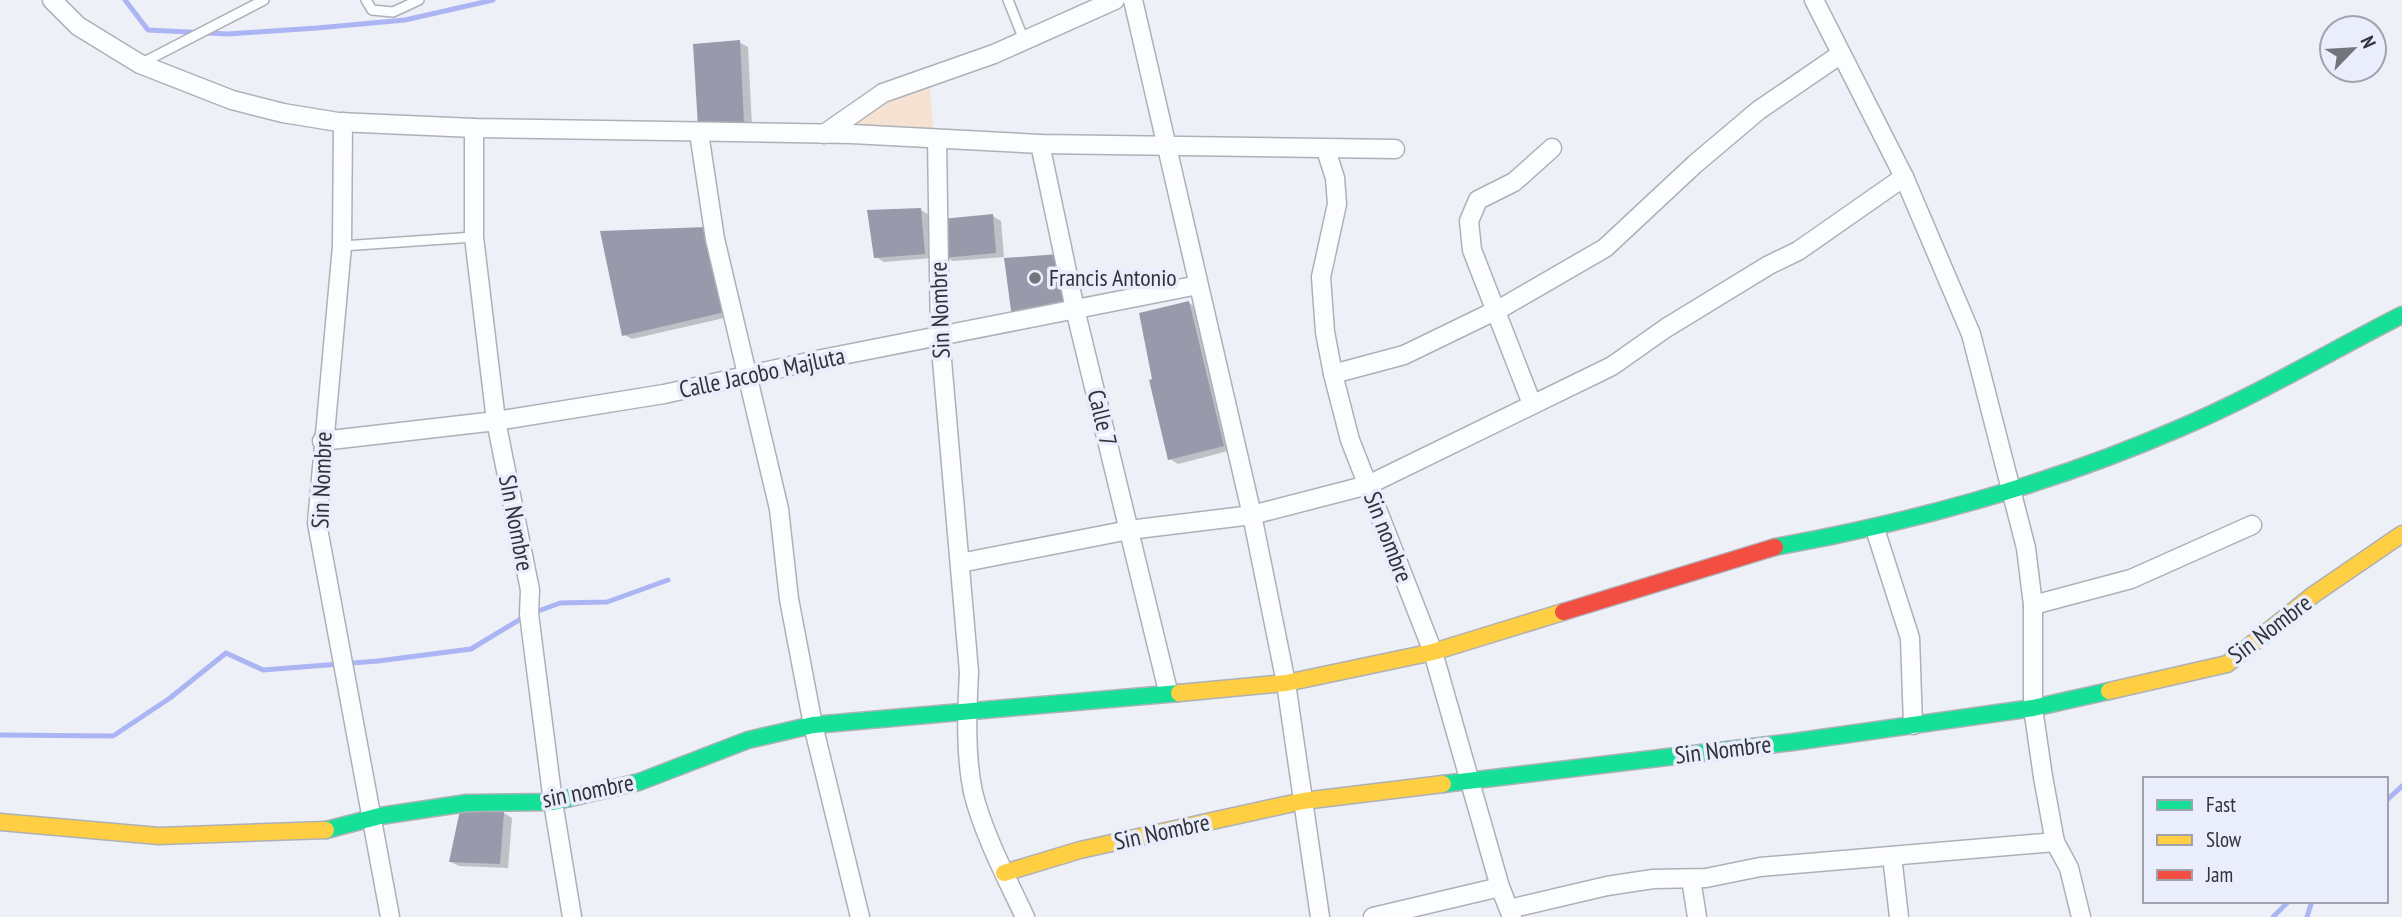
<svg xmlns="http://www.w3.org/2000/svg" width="2402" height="917" font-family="'PT Sans Narrow',sans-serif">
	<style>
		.green { fill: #f6e2d2 }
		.shadow { fill: #0003 }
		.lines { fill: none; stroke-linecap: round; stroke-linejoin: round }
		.stream { stroke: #acb5f4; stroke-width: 5 }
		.building { fill: #989aac }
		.lane-casing { stroke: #aeb0b7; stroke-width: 12 }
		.street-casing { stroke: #aeb0b7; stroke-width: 21 }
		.fast-casing { stroke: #aeb0b7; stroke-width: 19 }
		.slow-casing { stroke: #aeb0b7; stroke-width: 19 }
		.jam-casing { stroke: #aeb0b7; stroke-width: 19 }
		.lane { stroke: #fcfdfe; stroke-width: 9 }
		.street { stroke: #fcfdfe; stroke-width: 18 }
		.fast { stroke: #16e098; stroke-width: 16 }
		.slow { stroke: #ffcf43; stroke-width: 16 }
		.jam { stroke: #f24e42; stroke-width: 16 }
		.poi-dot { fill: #74757c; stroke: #eaedfc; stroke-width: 2.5 }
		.labels { text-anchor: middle; stroke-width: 7; stroke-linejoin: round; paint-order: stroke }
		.poi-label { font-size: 24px; fill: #32333a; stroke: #eaedfc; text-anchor: start }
		.street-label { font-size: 24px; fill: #32333a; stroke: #eaedfc }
	</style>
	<rect width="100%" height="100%" fill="#eef0f8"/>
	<polygon class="green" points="929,79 934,135 831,132 884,94"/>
	<g class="shadow">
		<polygon points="739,42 748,47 752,127 708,130"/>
		<polygon points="921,210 929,215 932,258 884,262 876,257"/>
		<polygon points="993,216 1001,221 1004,257 953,261 945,256"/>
		<polygon points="602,233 733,316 632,339 623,334"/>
		<polygon points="1189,303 1197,308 1232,450 1178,464 1170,459 1155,380"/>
		<polygon points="504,813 512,818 508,868 459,866 451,862"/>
	</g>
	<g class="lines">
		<g class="stream">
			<polyline points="125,0 148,30 228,34 317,28 405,20 493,0"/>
			<polyline points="533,613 560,603 607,602 668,580"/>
			<polyline points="0,735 113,736 170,698 226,653 263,670 378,661 471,649 524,617"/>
			<polyline points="2386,801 2402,786"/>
			<polyline points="2273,917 2289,901"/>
			<polyline points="2307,917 2312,901"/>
		</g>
	</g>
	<g class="building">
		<polygon points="740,40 744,123 698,127 693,44"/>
		<polygon points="921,208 925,254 874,258 867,210"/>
		<polygon points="993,214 996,253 943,258 942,219"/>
		<polygon points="706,227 725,312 622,336 600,231"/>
		<polygon points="1059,254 1068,307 1012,318 1004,258"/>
		<polygon points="1189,301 1224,446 1168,460 1149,380 1152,379 1139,313"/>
		<polygon points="460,810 504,812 500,864 449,862"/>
	</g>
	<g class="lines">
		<defs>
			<g id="lane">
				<polyline points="366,0 372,10 393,12 419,0"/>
				<polyline points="1008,0 1024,40"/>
				<polyline points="142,63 264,0"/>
				<polyline points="342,246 474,237"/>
			</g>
			<g id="street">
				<polyline points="52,0 78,26 140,64 232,100 283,113 338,122 474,128 852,134 1040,144 1395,149"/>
				<polyline points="1133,0 1252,515 1286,683 1320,917"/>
				<polyline points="1814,0 1904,177 1971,334 2026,548 2033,605 2033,708 2043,777 2055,842 2069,868 2081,917"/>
				<polyline points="343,122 342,246 317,523 390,917"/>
				<polyline points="474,128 474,237 496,421 530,590 529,614 553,802 572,917"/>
				<polyline points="699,133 715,239 779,509 789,599 813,725 860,917"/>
				<polyline points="824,134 883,93 994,54 1115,0"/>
				<path d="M937,139l3,198 29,335c-2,38 -4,82 4,120 10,41 34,87 52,125"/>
				<polyline points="1040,144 1075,309 1168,691"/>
				<polyline points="1326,150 1335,178 1337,204 1321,277 1325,332 1333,374 1350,440 1433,652 1500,887 1512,917"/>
				<polyline points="1333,374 1404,355 1503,307 1605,248 1695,164 1759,110 1841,54"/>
				<polyline points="1532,404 1472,250 1469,221 1478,200 1514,182 1552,148"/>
				<polyline points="322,441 496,421 664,394 822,359 1198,285"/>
				<polyline points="1875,529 1910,638 1913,725"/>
				<polyline points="960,563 1129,530 1252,515 1368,485 1612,366 1666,328 1769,265 1798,251 1904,177"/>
				<polyline points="2033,605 2131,579 2252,525"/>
				<polyline points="1892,856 1899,917"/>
				<polyline points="1691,879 1697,917"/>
				<polyline points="1509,909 1607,886 1653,879 1706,878 1760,867 2055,842"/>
				<polyline points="1373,917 1500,887"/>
			</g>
			<g id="fast">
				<path d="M1775,547c139,-25 276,-63 405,-119 76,-32 149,-76 222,-113"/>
				<polyline points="1443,784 1793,742 2033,708 2109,691"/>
				<polyline points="326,830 380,816 467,803 553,802 639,782 748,740 813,725 1179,693"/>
			</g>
			<g id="slow">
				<polyline points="2109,691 2227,664 2313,595 2402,534"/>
				<polyline points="1179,693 1286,683 1433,652 1563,612"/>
				<polyline points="0,822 159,836 326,830"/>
				<polyline points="1004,873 1080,850 1303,801 1443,784"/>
			</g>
			<polyline id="jam" points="1563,612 1775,547"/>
		</defs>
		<use href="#lane" class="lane-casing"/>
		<use href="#street" class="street-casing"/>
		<use href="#fast" class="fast-casing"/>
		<use href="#slow" class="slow-casing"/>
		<use href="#jam" class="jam-casing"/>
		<use href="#lane" class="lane"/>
		<use href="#street" class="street"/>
		<use href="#fast" class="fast"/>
		<use href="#slow" class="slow"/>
		<use href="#jam" class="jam"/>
	</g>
	<circle class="poi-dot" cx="1035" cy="278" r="7"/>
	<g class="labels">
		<g class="poi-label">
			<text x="1049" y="286">Francis Antonio</text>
		</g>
		<g class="street-label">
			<text transform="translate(940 310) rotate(-92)" y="8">Sin Nombre</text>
			<text transform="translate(762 373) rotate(-12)" y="8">Calle Jacobo Majluta</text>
			<text transform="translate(1102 418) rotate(76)" y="8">Calle 7</text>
			<text transform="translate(322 480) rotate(-88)" y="8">Sin Nombre</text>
			<text transform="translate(516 523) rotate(79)" y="8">SIn Nombre</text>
			<text transform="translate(1388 537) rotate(69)" y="8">Sin nombre</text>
			<text transform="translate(2270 629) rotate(-37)" y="8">Sin Nombre</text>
			<text transform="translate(1723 750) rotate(-7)" y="8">Sin Nombre</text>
			<text transform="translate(588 791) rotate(-11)" y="8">sin nombre</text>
			<text transform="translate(1162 832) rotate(-12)" y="8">Sin Nombre</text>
		</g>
	</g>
	<rect x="2143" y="777" width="245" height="126" fill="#eaedfc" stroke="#a0a3ae" stroke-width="2"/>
	<rect x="2157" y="800" width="35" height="10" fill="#16e098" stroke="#a0a3ae" stroke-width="2"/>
	<text x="2206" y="812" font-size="21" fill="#32333a">Fast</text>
	<rect x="2157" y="835" width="35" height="10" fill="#ffcf43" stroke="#a0a3ae" stroke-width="2"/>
	<text x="2206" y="847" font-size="21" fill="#32333a">Slow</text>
	<rect x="2157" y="870" width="35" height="10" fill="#f24e42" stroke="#a0a3ae" stroke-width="2"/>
	<text x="2206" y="882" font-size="21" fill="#32333a">Jam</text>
	<g transform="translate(2353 49) rotate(65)"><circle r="33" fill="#eaedfc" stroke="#a0a3ae" stroke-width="2"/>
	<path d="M0-5L12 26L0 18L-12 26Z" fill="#74757c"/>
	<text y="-10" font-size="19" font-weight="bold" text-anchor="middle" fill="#32333a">N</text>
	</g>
</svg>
